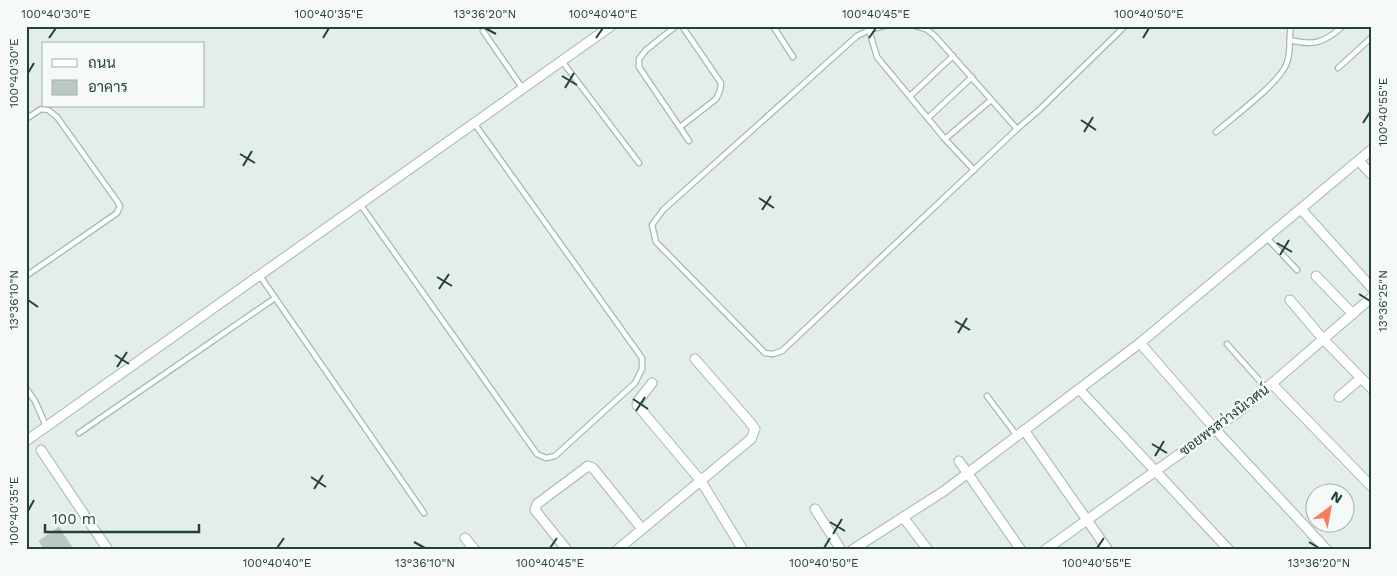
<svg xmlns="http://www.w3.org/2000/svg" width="1397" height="576" font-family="'Work Sans',Sarabun,sans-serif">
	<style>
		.building { fill: #b9c9c2; stroke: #b6c8c0 }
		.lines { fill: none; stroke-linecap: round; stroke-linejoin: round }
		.service-casing { stroke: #a6b7b0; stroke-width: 7 }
		.minor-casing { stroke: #a6b7b0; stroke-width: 11 }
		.service { stroke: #fff; stroke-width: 4.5 }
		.minor { stroke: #fff; stroke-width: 9 }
		.ticks { fill: none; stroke: #234138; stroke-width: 2 }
		.labels { text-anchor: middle; stroke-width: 4.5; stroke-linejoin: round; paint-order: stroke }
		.street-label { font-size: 14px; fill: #234138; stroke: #f5faf8 }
		.neatline { fill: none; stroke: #234138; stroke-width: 2 }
		.ticks-label { font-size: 12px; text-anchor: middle; fill: #234138 }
	</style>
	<rect width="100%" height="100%" fill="#e4eee9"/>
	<polygon class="building" points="59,527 63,534 74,550 45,550 39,541"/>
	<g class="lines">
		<defs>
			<g id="service">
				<polyline points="676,26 646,50 639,59 639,67 689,141"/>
				<polyline points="773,26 793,57"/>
				<polyline points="884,26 869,30 857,36 663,210 652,225 656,242 765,353 773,354 782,351 1017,129"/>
				<polyline points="915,26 926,29 935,36 1017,129 1039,110 1125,26"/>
				<polyline points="869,30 877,57 945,139 974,170"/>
				<polyline points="483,31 523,89"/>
				<path d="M1290,40c24,6 34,3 53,-14"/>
				<polyline points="562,61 639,163"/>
				<polyline points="1338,68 1371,38"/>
				<polyline points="910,96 953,56"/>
				<polyline points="928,118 972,77"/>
				<polyline points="26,119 41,109 48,110 57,117 117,201 120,206 117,213 26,276"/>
				<polyline points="680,127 716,99 720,91 721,83 682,26"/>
				<path d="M1216,132c17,-15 62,-48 70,-67 6,-12 2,-26 5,-39"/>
				<polyline points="945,139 991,100"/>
				<polyline points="360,204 537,454 546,458 555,456 635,383 642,369 642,358 474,123"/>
				<polyline points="1267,238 1297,270"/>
				<polyline points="260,276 424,513"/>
				<polyline points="1227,344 1266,388"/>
				<polyline points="26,388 35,401 46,426"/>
				<polyline points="987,396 1017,436"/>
				<polyline points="79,433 275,298"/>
			</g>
			<g id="minor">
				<polyline points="1359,161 1371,174"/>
				<polyline points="1301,209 1371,287"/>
				<polyline points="1316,276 1353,314"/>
				<polyline points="1290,300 1323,339 1371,388"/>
				<polyline points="1140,343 1215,429 1327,550"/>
				<polyline points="652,383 638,401 637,405 701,481 743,550"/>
				<polyline points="1272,384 1371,486"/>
				<polyline points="1079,389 1229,550"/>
				<polyline points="1339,397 1361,378"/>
				<polyline points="1024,430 1108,550"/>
				<polyline points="26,441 611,26"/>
				<polyline points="41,450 108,550"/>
				<polyline points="959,461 1021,550"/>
				<polyline points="815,509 841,550"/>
				<polyline points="903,517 928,550"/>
				<polyline points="465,538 475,550"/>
				<polyline points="567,550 535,510 537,504 588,466 593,468 642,529"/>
				<polyline points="617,550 751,439 755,429 749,421 695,359"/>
				<polyline points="852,550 944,491 1140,343 1371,150"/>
				<polyline points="1045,550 1241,410 1371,298"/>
			</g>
		</defs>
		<use href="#service" class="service-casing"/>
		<use href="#minor" class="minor-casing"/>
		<use href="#service" class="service"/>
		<use href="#minor" class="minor"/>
	</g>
	<path class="ticks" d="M485,28l11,6M49,38l7,-10M323,38l6,-10M596,38l7,-10M869,38l7,-10M1143,38l6,-10M28,73l6,-10M562,76l15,9M565,88l9,-15M1081,120l15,10M1363,123l7,-11M1084,132l9,-15M240,154l15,9M243,166l9,-15M759,198l15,10M762,210l9,-14M1277,243l15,9M1280,255l9,-15M437,277l15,9M439,289l10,-15M1359,294l11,7M28,300l10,7M955,321l15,9M958,333l9,-15M115,355l14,9M117,367l10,-15M633,399l15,10M636,411l9,-14M1152,444l15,9M1155,456l9,-15M311,477l15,10M314,489l9,-14M28,511l6,-11M830,522l15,9M833,534l9,-15M414,542l11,6M1309,542l10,6M277,548l7,-10M550,548l7,-10M824,548l6,-10M1097,548l7,-10"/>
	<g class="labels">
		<g class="street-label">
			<text transform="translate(1224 420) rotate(-37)" y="5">ซอยพรสว่างนิเวศน์</text>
		</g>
	</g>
	<rect width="1397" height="576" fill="none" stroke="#f5faf8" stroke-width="55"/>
	<rect x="42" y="42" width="162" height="65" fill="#f5faf8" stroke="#a1b0ab"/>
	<rect x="52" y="59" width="25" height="8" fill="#ffffff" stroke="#a1b0ab"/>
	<text x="88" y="68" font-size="15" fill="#234138">ถนน</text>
	<rect x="52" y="80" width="25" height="15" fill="#b9c9c2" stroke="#a1b0ab"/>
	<text x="88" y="92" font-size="15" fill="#234138">อาคาร</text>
	<g transform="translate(1330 508) rotate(32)"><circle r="24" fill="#f5faf8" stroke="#a1b0ab"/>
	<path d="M0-4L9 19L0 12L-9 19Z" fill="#f67c5b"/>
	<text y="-8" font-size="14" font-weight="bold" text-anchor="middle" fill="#234138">N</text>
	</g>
	<path d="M45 524v8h154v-8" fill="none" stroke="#234138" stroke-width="2.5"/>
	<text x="52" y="524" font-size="15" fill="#234138" stroke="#f5faf8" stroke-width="4" paint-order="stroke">100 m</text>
	<rect x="28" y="28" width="1342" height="520" class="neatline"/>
	<g class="ticks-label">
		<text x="56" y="18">100°40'30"E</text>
		<text x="329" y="18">100°40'35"E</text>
		<text x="485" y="18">13°36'20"N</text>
		<text x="603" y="18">100°40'40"E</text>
		<text x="876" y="18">100°40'45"E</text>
		<text x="1149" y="18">100°40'50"E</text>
		<text transform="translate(14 73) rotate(-90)" y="4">100°40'30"E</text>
		<text transform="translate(1383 112) rotate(-90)" y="4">100°40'55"E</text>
		<text transform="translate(14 300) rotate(-90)" y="4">13°36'10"N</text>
		<text transform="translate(1383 301) rotate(-90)" y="4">13°36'25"N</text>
		<text transform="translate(14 511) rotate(-90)" y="4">100°40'35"E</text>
		<text x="277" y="567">100°40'40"E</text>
		<text x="425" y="567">13°36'10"N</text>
		<text x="550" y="567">100°40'45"E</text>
		<text x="824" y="567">100°40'50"E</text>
		<text x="1097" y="567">100°40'55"E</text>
		<text x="1319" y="567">13°36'20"N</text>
	</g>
</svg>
